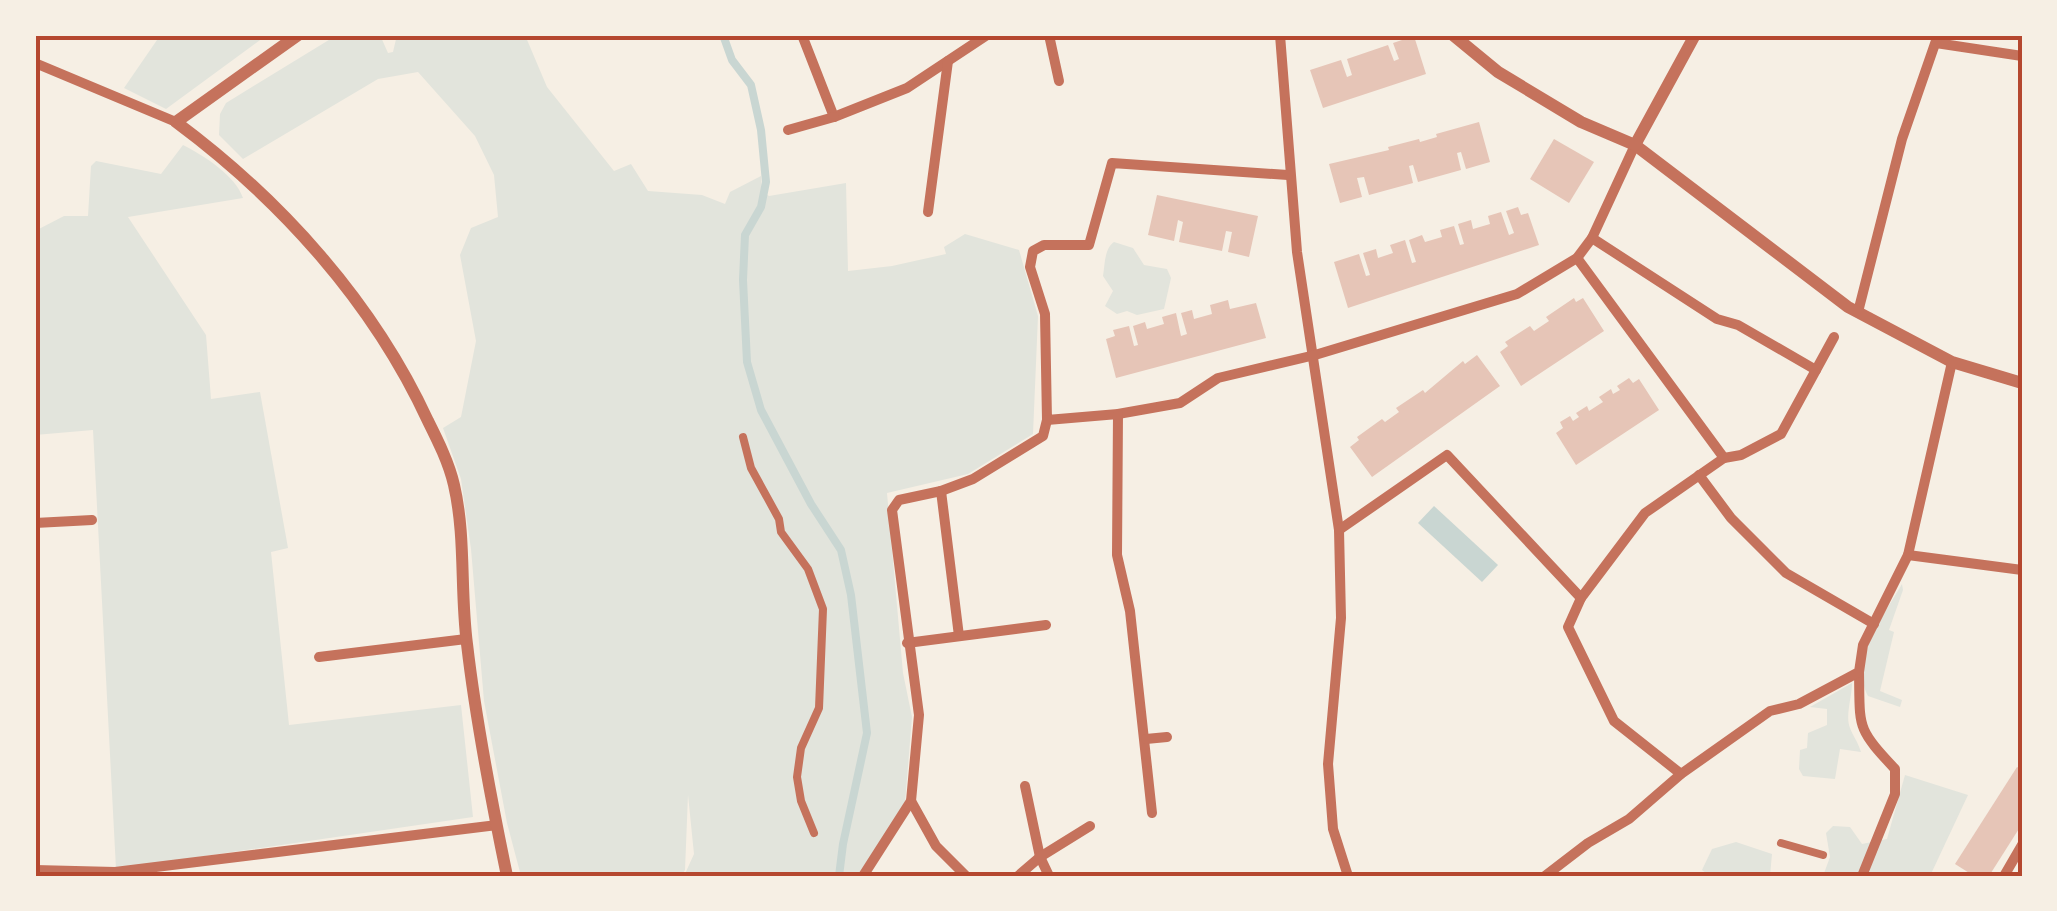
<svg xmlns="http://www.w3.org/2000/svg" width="2057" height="911" font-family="Montserrat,sans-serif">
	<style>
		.green { fill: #e2e4dc }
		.water { fill: #c9d6d2 }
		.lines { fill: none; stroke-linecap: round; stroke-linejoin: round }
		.stream { stroke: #c9d6d2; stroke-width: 8 }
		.building { fill: #e6c5b7 }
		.pedestrian { stroke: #c5725c; stroke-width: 8 }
		.minor { stroke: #c5725c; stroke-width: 10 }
		.tertiary { stroke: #c5725c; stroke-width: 12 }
		.neatline { fill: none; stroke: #b5482f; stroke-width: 4 }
	</style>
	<rect width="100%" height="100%" fill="#f6efe4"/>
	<g class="green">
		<polygon points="156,35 267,35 166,109 124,88 157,40 154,38"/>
		<polygon points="337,35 380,35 388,53 393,52 397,35 525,35 547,87 614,171 631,164 648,191 702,195 725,204 730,192 761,176 762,191 769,196 846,183 848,271 892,266 946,254 944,247 965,234 1019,250 1038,316 1033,434 968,474 887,493 903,673 912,717 905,803 859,876 684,876 694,854 688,795 685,870 681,876 521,876 507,823 484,701 471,549 461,479 443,428 461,417 476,341 460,255 471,228 498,217 494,175 475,136 418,72 378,79 243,159 219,135 220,114 226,103"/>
		<path d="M183,145c20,10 53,31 60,53l-115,19 78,118 5,64 49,-7 28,156 -17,4 18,173 172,-20 12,112 -357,52 -23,-439 -58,5v-204l29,-15h24l3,-50 5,-5 65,13z"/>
		<path d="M1114,242l19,6 11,17 23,4 4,9 -7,31 -27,6 -10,-4 -10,3 -12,-8 8,-15 -10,-15c2,-11 1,-27 11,-34z"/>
		<path d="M1902,584l1,6 -14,40 5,2 -14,59 22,9 -2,7 -32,-11c-18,-36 16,-81 34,-112z"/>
		<path d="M1852,683c0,14 -7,33 -2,45 3,8 8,14 11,24l-21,-3 -5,30 -32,-3 -4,-7 1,-19 7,-2 1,-15 19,-8v-16l-17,-2z"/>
		<polygon points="1905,775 1968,795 1930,876 1823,876 1830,857 1826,833 1833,826 1850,827 1862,844 1887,839"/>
		<polygon points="1736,842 1772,854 1770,876 1710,876 1702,870 1712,849"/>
	</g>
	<polygon class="water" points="1434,506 1498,565 1482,582 1418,523"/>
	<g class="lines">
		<polyline class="stream" points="723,35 732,60 751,85 761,130 766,182 761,207 745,235 743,280 747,362 761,410 811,504 841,550 851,595 867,733 843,844 839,876"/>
	</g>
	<g class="building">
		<polygon points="1414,36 1426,74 1323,108 1310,70 1341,60 1347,77 1352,75 1347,59 1388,45 1394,61 1399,59 1393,43"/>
		<polygon points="1479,122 1490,162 1466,169 1461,152 1457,153 1461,170 1418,182 1413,165 1409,166 1413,183 1369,195 1364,177 1357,178 1362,197 1340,203 1329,164 1389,150 1388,147 1419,139 1420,142 1437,137 1436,134"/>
		<polygon points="1554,139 1594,162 1569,203 1530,179"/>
		<polygon points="1157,195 1258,216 1249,257 1228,252 1232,232 1226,231 1222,251 1179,242 1183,222 1178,220 1174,241 1148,235"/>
		<polygon points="1518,207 1521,215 1528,213 1539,245 1348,308 1334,262 1359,254 1366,276 1370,275 1363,253 1376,249 1378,258 1393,253 1390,245 1405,240 1412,263 1416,262 1409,240 1422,235 1425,242 1442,237 1440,230 1454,226 1460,245 1464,244 1458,224 1471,220 1473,229 1490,224 1488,216 1501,212 1509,235 1514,233 1506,211"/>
		<polygon points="1574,298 1576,302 1583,298 1604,331 1521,386 1500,352 1508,346 1505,342 1530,326 1534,331 1549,321 1546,317"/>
		<polygon points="1228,300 1230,309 1256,303 1266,338 1116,378 1106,339 1115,336 1113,330 1129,326 1134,346 1138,345 1133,326 1145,322 1147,329 1164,324 1162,317 1176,313 1181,336 1187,334 1181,313 1192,310 1194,319 1212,314 1210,305"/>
		<polygon points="1477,355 1500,386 1372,477 1350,447 1359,440 1357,437 1382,419 1385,422 1399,412 1396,408 1423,390 1425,393 1463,361 1465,364"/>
		<polygon points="1629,378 1633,383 1639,379 1659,410 1576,465 1556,433 1563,428 1560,422 1570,416 1573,421 1579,417 1576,413 1587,406 1589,411 1603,402 1599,397 1611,389 1613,394 1620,390 1617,386"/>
		<polygon points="2017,767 2022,770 2022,824 1989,876 1974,876 1955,864"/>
	</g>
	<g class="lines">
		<g class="pedestrian">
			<polyline points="743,437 751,468 779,519 781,532 808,569 823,609 819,708 801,748 797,777 801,801 814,833"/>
			<polyline points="1781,843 1823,855"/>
		</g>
		<g class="minor">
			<polyline points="802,35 834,117 907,88 987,35"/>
			<polyline points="1049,35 1059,81"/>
			<polyline points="1280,35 1297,252 1339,530 1341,618 1328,764 1333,829 1348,876"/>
			<polyline points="1936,43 2022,56"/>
			<polyline points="35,63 176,122"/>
			<polyline points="788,130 834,117"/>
			<polyline points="1288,175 1112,163 1089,245 1044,245 1033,251 1030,267 1045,314 1047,420 1118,414 1180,403 1218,378 1315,355 1517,294 1577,258 1592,238 1635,145"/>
			<polyline points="928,212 948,61"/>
			<polyline points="1592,238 1717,319 1738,325 1816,370"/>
			<polyline points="1858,312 1902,139 1938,35"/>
			<polyline points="1118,414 1117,555 1130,611 1152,813"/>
			<polyline points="1724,458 1741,455 1781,434 1834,337"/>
			<polyline points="1699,475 1731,518 1786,573 1874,624"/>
			<polyline points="941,491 959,636"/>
			<polyline points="35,523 92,520"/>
			<polyline points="1339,530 1447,455 1581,598 1645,513 1724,458 1577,258"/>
			<polyline points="1908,555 2022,570"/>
			<polyline points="1581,598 1568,627 1614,721 1681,774"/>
			<polyline points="907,643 1046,625"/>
			<polyline points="319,657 466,639"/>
			<path d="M1859,672c1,57 -3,55 36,97v25l-33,82"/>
			<polyline points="1146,739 1167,737"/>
			<polyline points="1025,786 1040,857 1049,876"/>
			<polyline points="911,801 936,846 966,876"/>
			<polyline points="35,870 115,872 497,825"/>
			<polyline points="863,876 911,801 919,715 892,510 899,500 941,491 973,479 1043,436 1047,420"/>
			<polyline points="1018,876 1040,857 1090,826"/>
			<polyline points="1545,876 1588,843 1629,819 1681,774 1770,711 1799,704 1859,672 1863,645 1908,555 1952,362"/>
			<polyline points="2004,876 2022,845"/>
		</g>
		<g class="tertiary">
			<path d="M298,35l-122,87c105,78 197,180 252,299 10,20 21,42 26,64 12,52 6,106 13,159 9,78 24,155 40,232"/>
			<polyline points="1453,35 1498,72 1581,122 1635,145 1848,307 1952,362 2022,383"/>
			<polyline points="1635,145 1695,35"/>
		</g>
	</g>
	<rect width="2057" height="911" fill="none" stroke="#f6efe4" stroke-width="75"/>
	<rect x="38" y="38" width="1982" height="836" class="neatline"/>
</svg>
